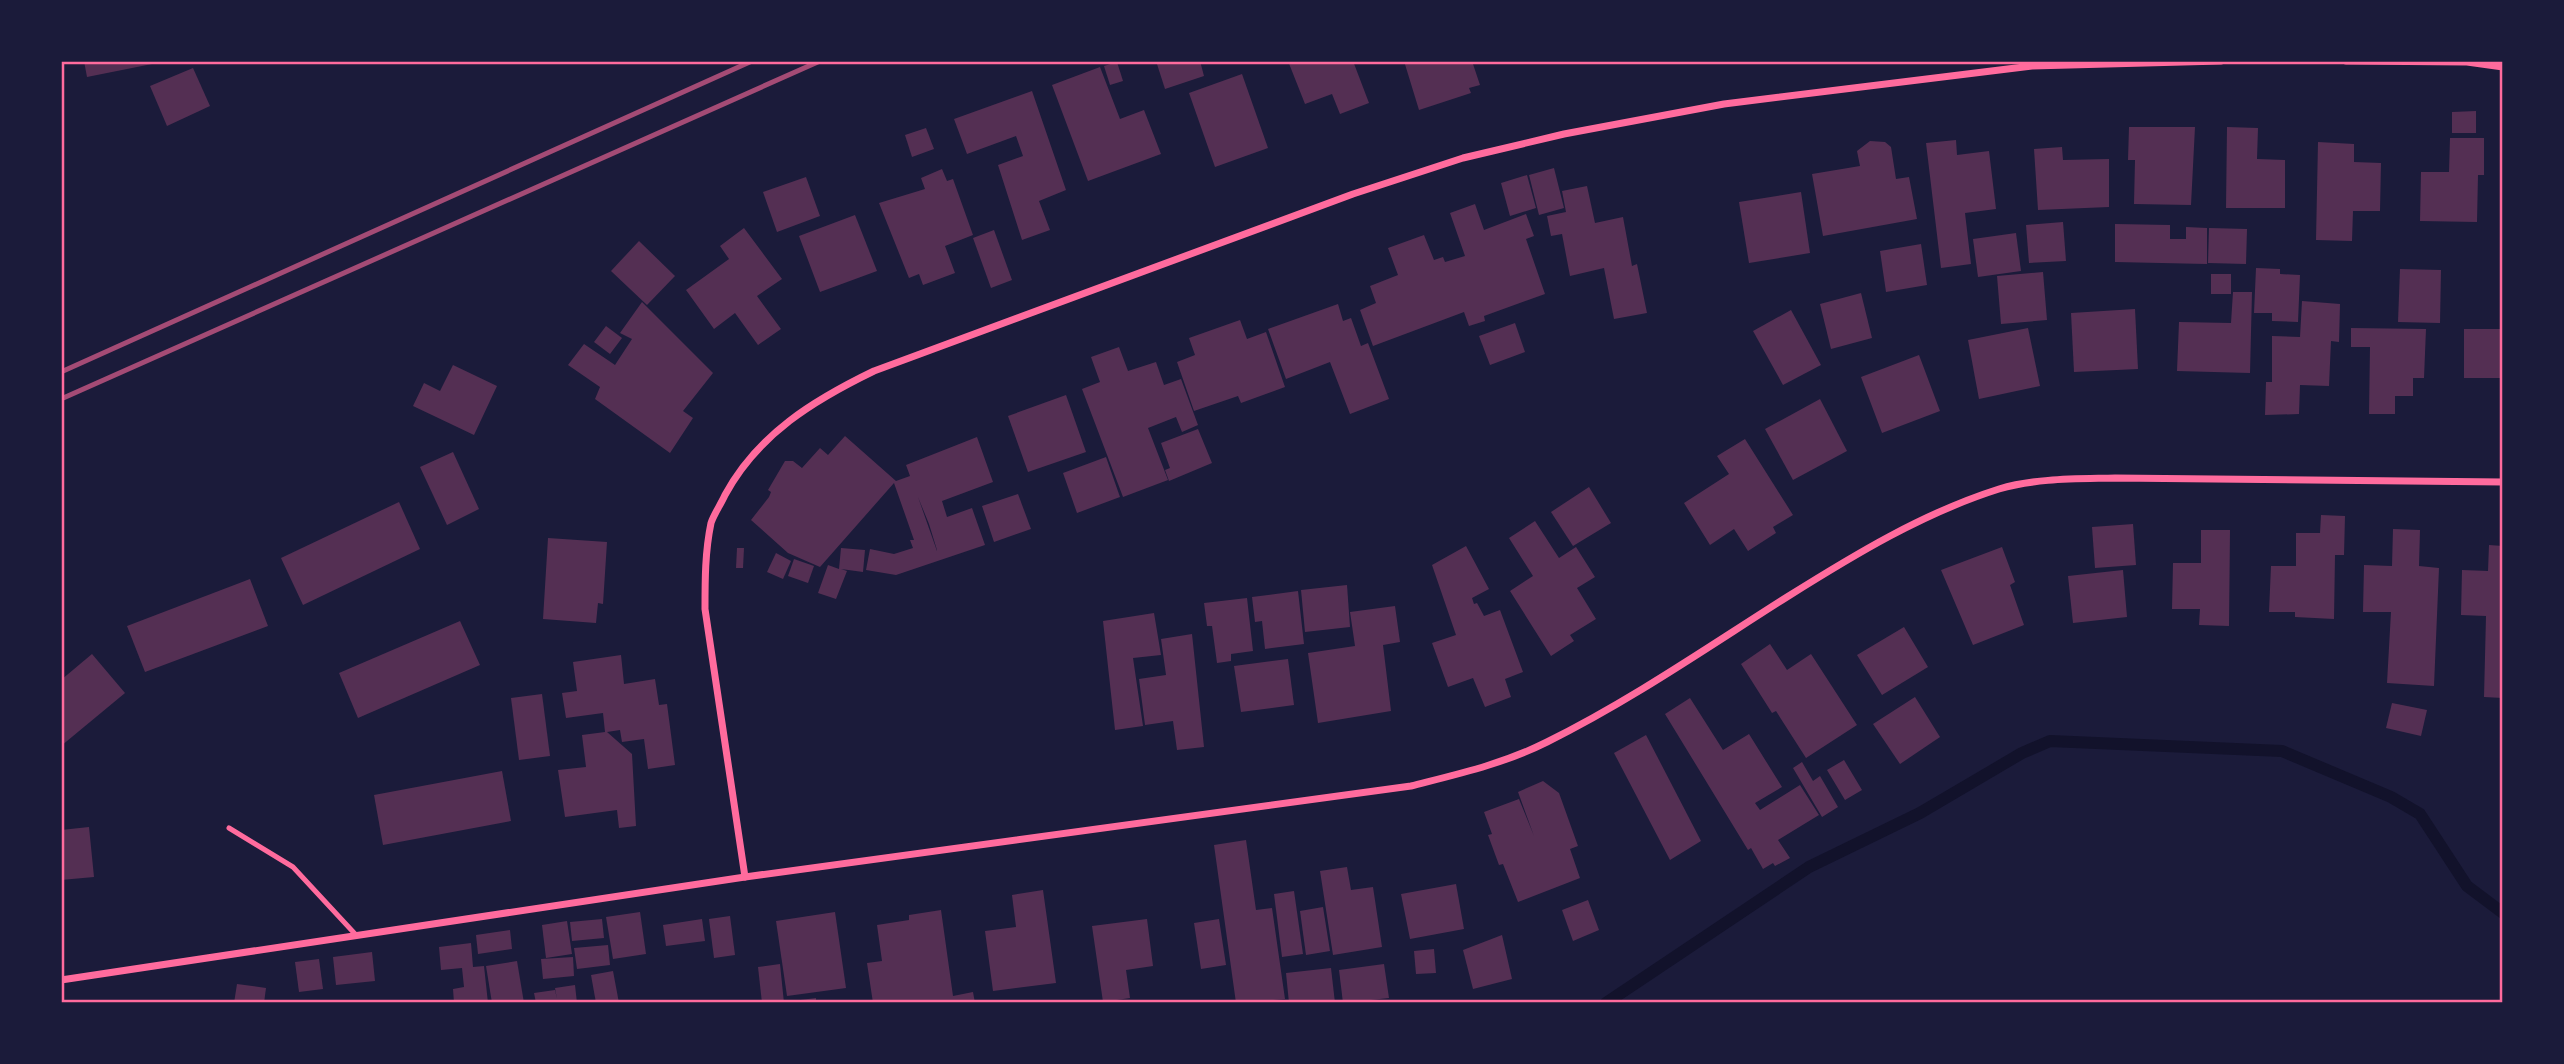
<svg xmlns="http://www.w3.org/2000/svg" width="2564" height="1064" font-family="Commissioner,sans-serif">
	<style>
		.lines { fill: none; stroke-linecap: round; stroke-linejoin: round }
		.stream { stroke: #12122b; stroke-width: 12 }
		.building { fill: #542f53; fill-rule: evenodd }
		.service { stroke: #ff6b9d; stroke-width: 5 }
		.minor { stroke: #ff6b9d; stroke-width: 7 }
		.rail { stroke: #a44b75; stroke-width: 5 }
		.neatline { fill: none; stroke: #ff6b9d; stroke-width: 2.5 }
	</style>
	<rect width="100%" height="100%" fill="#1b1b3a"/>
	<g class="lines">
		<polyline class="stream" points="1606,1003 1809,867 1920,813 2022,753 2050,741 2282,751 2391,797 2420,814 2467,886 2503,913"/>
	</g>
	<g class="building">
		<polygon points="84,61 157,61 157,63 87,77"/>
		<polygon points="1156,61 1200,61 1204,76 1165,89"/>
		<polygon points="1288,61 1353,61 1369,103 1340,114 1332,94 1305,104"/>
		<polygon points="1404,61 1472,61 1480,85 1469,88 1471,93 1419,110"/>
		<polygon points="1117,62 1123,81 1110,85 1104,66"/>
		<polygon points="1100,67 1120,119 1144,110 1161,154 1088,181 1052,85"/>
		<polygon points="193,68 210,106 167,126 150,86"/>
		<polygon points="1242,74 1268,148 1215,167 1189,93"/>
		<polygon points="1032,91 1066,190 1039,201 1050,230 1022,240 998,165 1023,156 1016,136 967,154 954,119"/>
		<polygon points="2476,111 2476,133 2452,133 2452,112"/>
		<polygon points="2129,127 2195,127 2191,205 2134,204 2135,160 2128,160"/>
		<polygon points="2227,127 2258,128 2257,159 2285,160 2285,208 2226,208"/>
		<polygon points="926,128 934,149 912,157 905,135"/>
		<polygon points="2450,138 2484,138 2484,175 2478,175 2477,222 2420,221 2421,172 2449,172"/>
		<polygon points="1956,140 1957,155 1989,151 1996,209 1965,213 1971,264 1941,268 1926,143"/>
		<polygon points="1870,141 1885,142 1891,147 1896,179 1909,177 1917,219 1823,236 1812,174 1860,166 1857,151"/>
		<polygon points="2318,142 2354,144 2354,162 2381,163 2380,211 2353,211 2352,241 2316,240"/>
		<polygon points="2062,147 2063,160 2109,159 2109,207 2038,210 2034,149"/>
		<polygon points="1554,168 1564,208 1539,215 1529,175"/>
		<polygon points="942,169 947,181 953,179 973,235 945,246 955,273 923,285 919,274 909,278 879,203 925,189 921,178"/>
		<polygon points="1527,175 1536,208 1510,216 1501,183"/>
		<polygon points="806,177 820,216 777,232 763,192"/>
		<polygon points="1587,186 1595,223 1623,217 1632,266 1637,264 1647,313 1614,319 1604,268 1570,276 1562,234 1551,236 1547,216 1566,212 1562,191"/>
		<polygon points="1801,192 1810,253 1749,263 1739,202"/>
		<polygon points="1475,204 1484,230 1526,214 1534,236 1526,239 1545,294 1484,316 1485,321 1469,326 1464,312 1373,346 1360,310 1376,303 1370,286 1398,275 1388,248 1424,235 1434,260 1443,257 1445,262 1465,256 1450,213"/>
		<polygon points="855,215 877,271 820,292 799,236"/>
		<polygon points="2063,222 2066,261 2029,263 2026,225"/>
		<polygon points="2115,224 2170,225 2170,239 2186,239 2186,227 2207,228 2207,264 2115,262"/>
		<polygon points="744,228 782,279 757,296 781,329 758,345 735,313 714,329 686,290 729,259 720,246"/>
		<polygon points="2209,228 2247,229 2246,264 2208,263"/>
		<polygon points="994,230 1012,280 991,288 973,238"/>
		<polygon points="2016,233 2021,271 1978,277 1973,239"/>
		<polygon points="639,241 675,276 647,305 611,271"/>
		<polygon points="1921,244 1927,285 1886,292 1880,251"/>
		<polygon points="2256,268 2280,269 2280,274 2300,275 2298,322 2272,321 2272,313 2254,313"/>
		<polygon points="2400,269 2441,270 2440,323 2398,322"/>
		<polygon points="2043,272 2047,320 2001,324 1997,276"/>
		<rect x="2211" y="274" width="20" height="20"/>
		<polygon points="2233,292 2252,292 2250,373 2177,371 2179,322 2231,323"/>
		<polygon points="1861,293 1872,338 1831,349 1820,304"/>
		<polygon points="2302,301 2340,304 2339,342 2331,341 2329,386 2300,385 2299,414 2265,415 2266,382 2272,382 2272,336 2300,337"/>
		<polygon points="642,302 713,373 683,411 693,418 670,453 595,399 600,387 568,365 584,344 615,365 632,339 620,333"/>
		<polygon points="1338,304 1343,321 1351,318 1361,346 1368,343 1389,399 1350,414 1330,362 1286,379 1268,329"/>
		<polygon points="2135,309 2138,369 2074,372 2071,313"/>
		<polygon points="1791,310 1821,365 1783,385 1753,331"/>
		<polygon points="1240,320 1247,339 1266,332 1285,387 1241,403 1238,396 1194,411 1177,362 1195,355 1189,338"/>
		<polygon points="1515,323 1525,352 1490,365 1479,336"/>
		<polygon points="606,326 622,338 610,354 594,342"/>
		<polygon points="2028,328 2040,386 1979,399 1968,340"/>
		<polygon points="2351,328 2426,329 2424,378 2413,378 2413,396 2395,396 2395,414 2369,414 2370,347 2351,347"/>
		<rect x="2464" y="329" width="39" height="49"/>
		<polygon points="1119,347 1128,371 1156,362 1164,385 1181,379 1198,425 1182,432 1176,417 1148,428 1168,480 1123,497 1082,389 1100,382 1091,357"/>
		<polygon points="1919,355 1940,411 1882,433 1861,377"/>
		<polygon points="453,365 497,386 474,435 413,406 424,383 440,391"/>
		<polygon points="1066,395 1086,452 1028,472 1008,416"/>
		<polygon points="1820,399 1847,451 1793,480 1765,429"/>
		<polygon points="1198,429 1212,463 1169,481 1165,470 1170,468 1161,443"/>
		<path d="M845,436l51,45 14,-5 -4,-11 71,-28 16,45 -51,19 5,16 25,-9 13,37 -89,30 -30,-5 4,-21 24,5 19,-6 -3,-8h4l-20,-57 -74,84 -32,-14 -37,-33 18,-23 2,-5 -3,-2 17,-29h8l9,7 18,-20 8,7zM918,497l11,27 8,26v1z"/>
		<polygon points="1745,439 1793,515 1773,527 1776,533 1748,551 1734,529 1710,545 1684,503 1729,474 1717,456"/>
		<polygon points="453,452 479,509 447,525 420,467"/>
		<polygon points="1106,457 1120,497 1077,513 1063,473"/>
		<polygon points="1589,487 1611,523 1573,546 1551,512"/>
		<polygon points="1018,494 1031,529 994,542 982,506"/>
		<polygon points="399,502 420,549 303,605 281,558"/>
		<polygon points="2321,515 2345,516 2344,555 2335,555 2334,619 2295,617 2295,612 2269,612 2271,566 2296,566 2296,533 2320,533"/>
		<polygon points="1535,521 1559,558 1576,547 1595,577 1577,588 1596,619 1570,635 1574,641 1551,656 1510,591 1533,576 1509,538"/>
		<polygon points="2133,524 2136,565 2095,568 2092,527"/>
		<polygon points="2393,529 2420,530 2419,566 2439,568 2434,686 2387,683 2391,612 2363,612 2364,565 2392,566"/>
		<polygon points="2201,530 2230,530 2229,626 2199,625 2200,609 2172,609 2173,563 2201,563"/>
		<polygon points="548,538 607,542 603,604 598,603 596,623 543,619"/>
		<polygon points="2489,545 2503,546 2503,698 2484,697 2486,616 2461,615 2462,570 2488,571"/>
		<polygon points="1466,546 1489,589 1472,598 1474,604 1477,603 1484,616 1500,610 1523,672 1505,679 1511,697 1485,707 1473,678 1448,687 1432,643 1456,635 1432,565"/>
		<polygon points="2002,547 2015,582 2010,585 2024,625 1973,645 1941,570"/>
		<polygon points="737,548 744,548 743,568 736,568"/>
		<polygon points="841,548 865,550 863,572 841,569 847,571 836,599 818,593 828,565 839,569"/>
		<polygon points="776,553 791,561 783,579 767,572"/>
		<polygon points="794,559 814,566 808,583 788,576"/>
		<polygon points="2123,570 2127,617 2073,623 2068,576"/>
		<polygon points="250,579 268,626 145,672 127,626"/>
		<polygon points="1347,585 1350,627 1305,632 1301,590"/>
		<polygon points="1298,591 1304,644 1265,649 1262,621 1255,622 1252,597"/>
		<polygon points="1247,598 1253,651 1231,654 1231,661 1217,663 1212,626 1207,626 1204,603"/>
		<polygon points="1395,606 1400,642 1383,645 1391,711 1318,723 1308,653 1355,646 1350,612"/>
		<polygon points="1154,613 1161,655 1133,658 1143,726 1115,730 1103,621"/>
		<polygon points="460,621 480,665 358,718 339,673"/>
		<polygon points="1904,627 1928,667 1882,695 1857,655"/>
		<polygon points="1192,634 1204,747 1177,750 1173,721 1145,725 1139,679 1166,675 1161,639"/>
		<polygon points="1770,644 1787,670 1811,654 1857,725 1806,758 1776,711 1772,713 1741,664"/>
		<polygon points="92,654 125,693 61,746 61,680"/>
		<polygon points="621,655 624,684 655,679 659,705 667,704 675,765 648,769 644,739 622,742 620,730 607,732 632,754 636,826 619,828 617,810 565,817 558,770 586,767 582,735 605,732 603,713 566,718 562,693 577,691 573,662"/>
		<polygon points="1288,659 1294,705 1241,712 1234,666"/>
		<polygon points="542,694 550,756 519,760 511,698"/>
		<polygon points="1915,697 1940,737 1900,764 1873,724"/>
		<polygon points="1690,698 1723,750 1749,734 1782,787 1755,803 1760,810 1800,785 1819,815 1778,840 1790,858 1775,866 1773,863 1763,869 1751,848 1748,850 1665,714"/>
		<polygon points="2392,703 2427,710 2421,736 2386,728"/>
		<polygon points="1646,735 1701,841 1670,860 1614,753"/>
		<polygon points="1844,760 1862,790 1845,800 1827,770"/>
		<polygon points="1802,762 1813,781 1820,776 1838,807 1822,817 1793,768"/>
		<polygon points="502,771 511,821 383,845 374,795"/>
		<polygon points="1543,781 1559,793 1578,846 1570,849 1580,878 1518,902 1503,864 1499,865 1488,835 1492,834 1484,812 1519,799 1534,836 1518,792"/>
		<polygon points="89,827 94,877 61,880 61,830"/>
		<polygon points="1246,840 1256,910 1272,908 1285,999 1236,1003 1214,845"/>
		<polygon points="1347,867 1351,890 1373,887 1382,947 1333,955 1320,871"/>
		<polygon points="1456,884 1464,929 1410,939 1401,894"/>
		<polygon points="1043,890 1056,983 993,991 985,931 1016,927 1012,895"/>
		<polygon points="1294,891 1303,954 1282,957 1274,894"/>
		<polygon points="1588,900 1599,930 1573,941 1562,910"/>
		<polygon points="1323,907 1330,951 1306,955 1300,911"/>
		<polygon points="941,910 953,996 973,992 975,1003 873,1003 867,963 882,961 877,925 909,920 909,915"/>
		<polygon points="640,912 646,954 613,959 606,917"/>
		<polygon points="835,912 846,988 787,996 776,921"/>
		<polygon points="730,916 735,955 714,958 709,919"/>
		<polygon points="602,919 604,938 572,941 570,922"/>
		<polygon points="702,919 705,941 666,946 663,925"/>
		<polygon points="1147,919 1153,966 1126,970 1130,998 1103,1002 1092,926"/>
		<polygon points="1219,919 1226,965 1201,969 1194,923"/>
		<polygon points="567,921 572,954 546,958 542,925"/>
		<polygon points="510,930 512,949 478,954 476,935"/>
		<polygon points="1502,935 1512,979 1473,989 1463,950"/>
		<polygon points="471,943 473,967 484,966 488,1003 454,1003 453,989 464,987 462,968 441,970 439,947"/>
		<polygon points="608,945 610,965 577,969 574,948"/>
		<polygon points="1434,949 1436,973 1416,974 1414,951"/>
		<polygon points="372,952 375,981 336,985 333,957"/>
		<polygon points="573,957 574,976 543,979 541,959"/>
		<polygon points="319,959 323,989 299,992 295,962"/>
		<polygon points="517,961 524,1003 492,1003 486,966"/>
		<polygon points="780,964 784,1003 762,1003 758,967"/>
		<polygon points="1384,964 1389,998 1343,1003 1339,970"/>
		<polygon points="1331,968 1335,1003 1289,1003 1286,973"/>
		<polygon points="613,971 619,1003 596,1003 591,975"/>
		<polygon points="237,984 266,988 264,1003 234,1003"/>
		<polygon points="575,985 577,1003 536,1003 534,993 555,990 557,999 555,988"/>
		<polygon points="816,998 816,1003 794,1003 793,1001"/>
	</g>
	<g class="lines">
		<polyline class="service" points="229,828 293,867 356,935"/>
		<g class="minor">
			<polyline points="2346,61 2467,62 2503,67"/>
			<path d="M745,877l-40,-268c0,-29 0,-57 6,-86 3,-9 10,-19 14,-28 33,-61 89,-95 149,-124l479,-177 110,-36 101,-24 160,-30 308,-38 189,-5"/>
			<path d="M61,980l684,-103 666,-91c47,-12 92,-22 136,-44 83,-41 161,-95 240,-145 67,-42 136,-84 212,-108 37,-11 78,-10 116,-11l388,4"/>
		</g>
		<g class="rail">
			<polyline points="61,372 752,61"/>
			<polyline points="61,399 820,61"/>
		</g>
	</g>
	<rect width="2564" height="1064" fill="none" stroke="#1b1b3a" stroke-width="126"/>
	<rect x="63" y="63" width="2438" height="938" class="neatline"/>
</svg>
